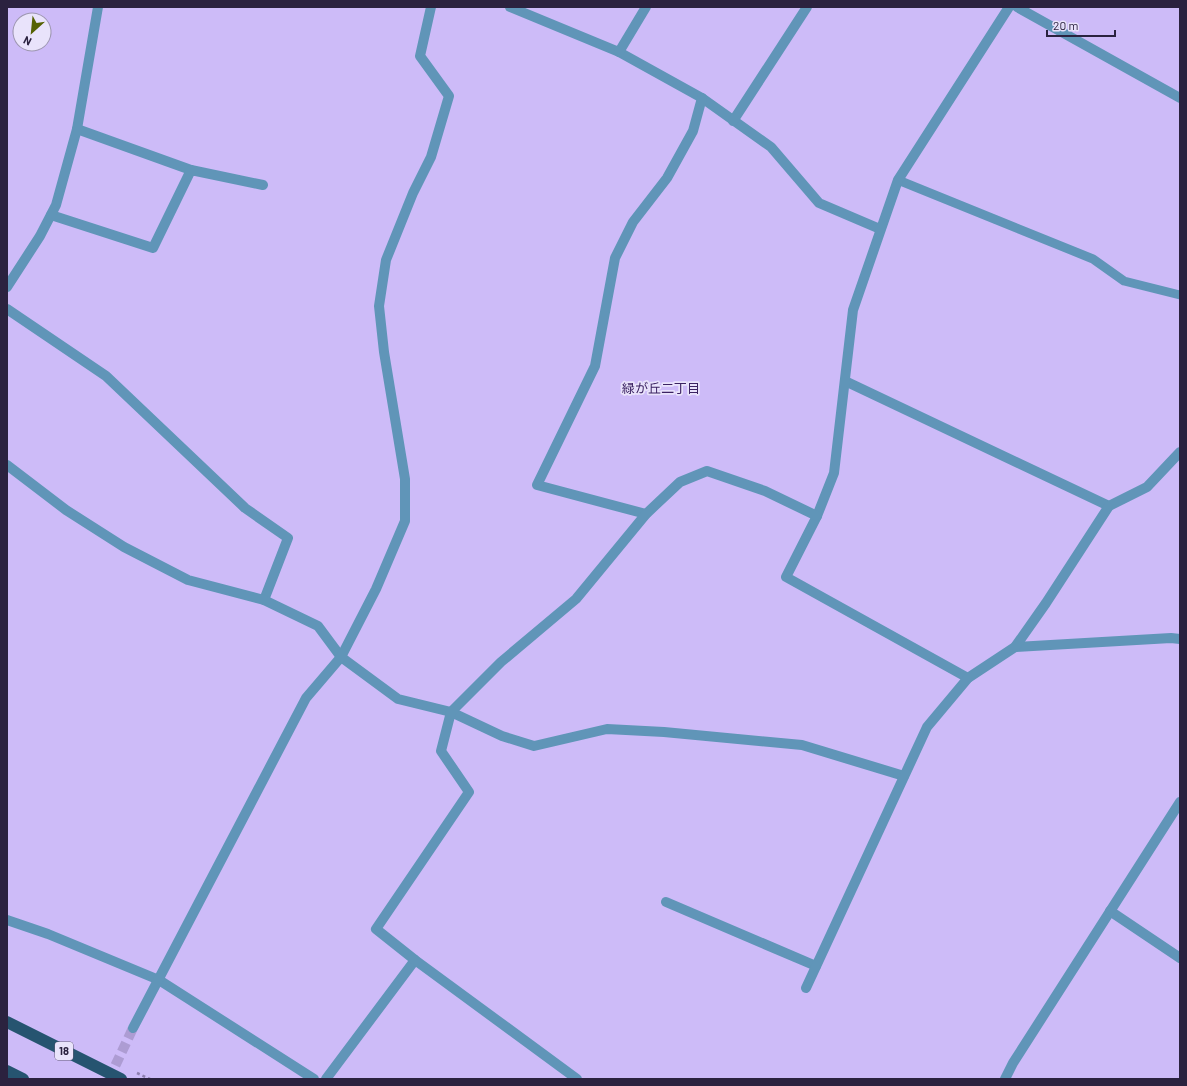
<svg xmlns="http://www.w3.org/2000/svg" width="1187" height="1086" font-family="Barlow,'Noto Sans JP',sans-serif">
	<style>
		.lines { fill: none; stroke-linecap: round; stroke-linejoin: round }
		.street-tunnel { stroke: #ad9cd3; stroke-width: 10; stroke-dasharray: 10 5; stroke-linecap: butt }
		.path { stroke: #8d7eaf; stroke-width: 2.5; stroke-dasharray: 3 3; stroke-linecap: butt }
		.lane { stroke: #6095b8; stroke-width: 9 }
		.street { stroke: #6095b8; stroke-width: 10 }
		.highway { stroke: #265470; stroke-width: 12 }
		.labels { text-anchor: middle; stroke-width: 3.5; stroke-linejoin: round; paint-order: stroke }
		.shield { fill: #e9e3fb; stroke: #645c77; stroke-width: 1 }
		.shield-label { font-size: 11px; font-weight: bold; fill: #2b223f }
		.neighbourhood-label { font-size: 13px; fill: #3b2262; stroke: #e9e3fb }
	</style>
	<rect width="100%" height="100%" fill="#cdbbf8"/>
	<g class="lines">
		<polyline class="street-tunnel" points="109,1079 133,1028"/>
		<polyline class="path" points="137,1073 150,1079"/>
		<polyline class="lane" points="898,180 1093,259 1124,281 1180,295"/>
		<g class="street">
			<polyline points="510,7 619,52 702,98 771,147 819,203 880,229"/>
			<polyline points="1017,7 1180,98"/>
			<polyline points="619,52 646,7"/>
			<polyline points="733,121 807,7"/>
			<polyline points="77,129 191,170"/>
			<polyline points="51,215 153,248 191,170 263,185"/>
			<polyline points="7,287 40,236 56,205 77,129 98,7"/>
			<polyline points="7,309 106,376 245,508 288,538 264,600"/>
			<polyline points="845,381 1109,506"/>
			<polyline points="7,465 66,510 124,547 188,580 264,600 318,626 341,657 398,699 451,712 502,736 534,746 607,729 664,732 802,745 904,776"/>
			<polyline points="646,514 537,485 595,366 615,258 633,222 667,178 693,131 702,98"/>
			<polyline points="1015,647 1171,638 1180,639"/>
			<polyline points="968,678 786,577 817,516 834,473 853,310 898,180 1009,7"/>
			<polyline points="666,902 816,966"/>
			<polyline points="1110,911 1180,958"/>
			<polyline points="7,920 48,934 159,980 314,1079"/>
			<polyline points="806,988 927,727 968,678 1015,647 1046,603 1109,506 1147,487 1180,452"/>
			<polyline points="133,1028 306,698 341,657 376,589 405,521 405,479 384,352 379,306 386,260 413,193 431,157 449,96 420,56 431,7"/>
			<polyline points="326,1079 415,960"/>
			<polyline points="577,1079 415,960 376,929 469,792 441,751 451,712 501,662 576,599 646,514 680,482 707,471 765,491 817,516"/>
			<polyline points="1005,1079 1013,1063 1180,802"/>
		</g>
		<g class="highway">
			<polyline points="7,1022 121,1079"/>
			<polyline points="7,1071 23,1079"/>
		</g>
	</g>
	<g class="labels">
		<rect class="shield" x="55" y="1042" width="18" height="18" rx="3"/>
		<g class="shield-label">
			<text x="64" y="1055">18</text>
		</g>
		<g class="neighbourhood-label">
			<text x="661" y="393">緑が丘二丁目</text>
		</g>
	</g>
	<rect width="1187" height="1086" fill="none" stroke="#2b223f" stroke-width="16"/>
	<g transform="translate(32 32) rotate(207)"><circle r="19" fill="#e9e3fb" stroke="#9d96b0"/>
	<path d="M0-3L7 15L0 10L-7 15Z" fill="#566203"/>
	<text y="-6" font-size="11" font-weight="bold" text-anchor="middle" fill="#2b223f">N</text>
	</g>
	<path d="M1047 30v6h68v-6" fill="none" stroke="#2b223f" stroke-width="2"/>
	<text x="1053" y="30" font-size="12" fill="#2b223f" stroke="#e9e3fb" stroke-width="3" paint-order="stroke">20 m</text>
</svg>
